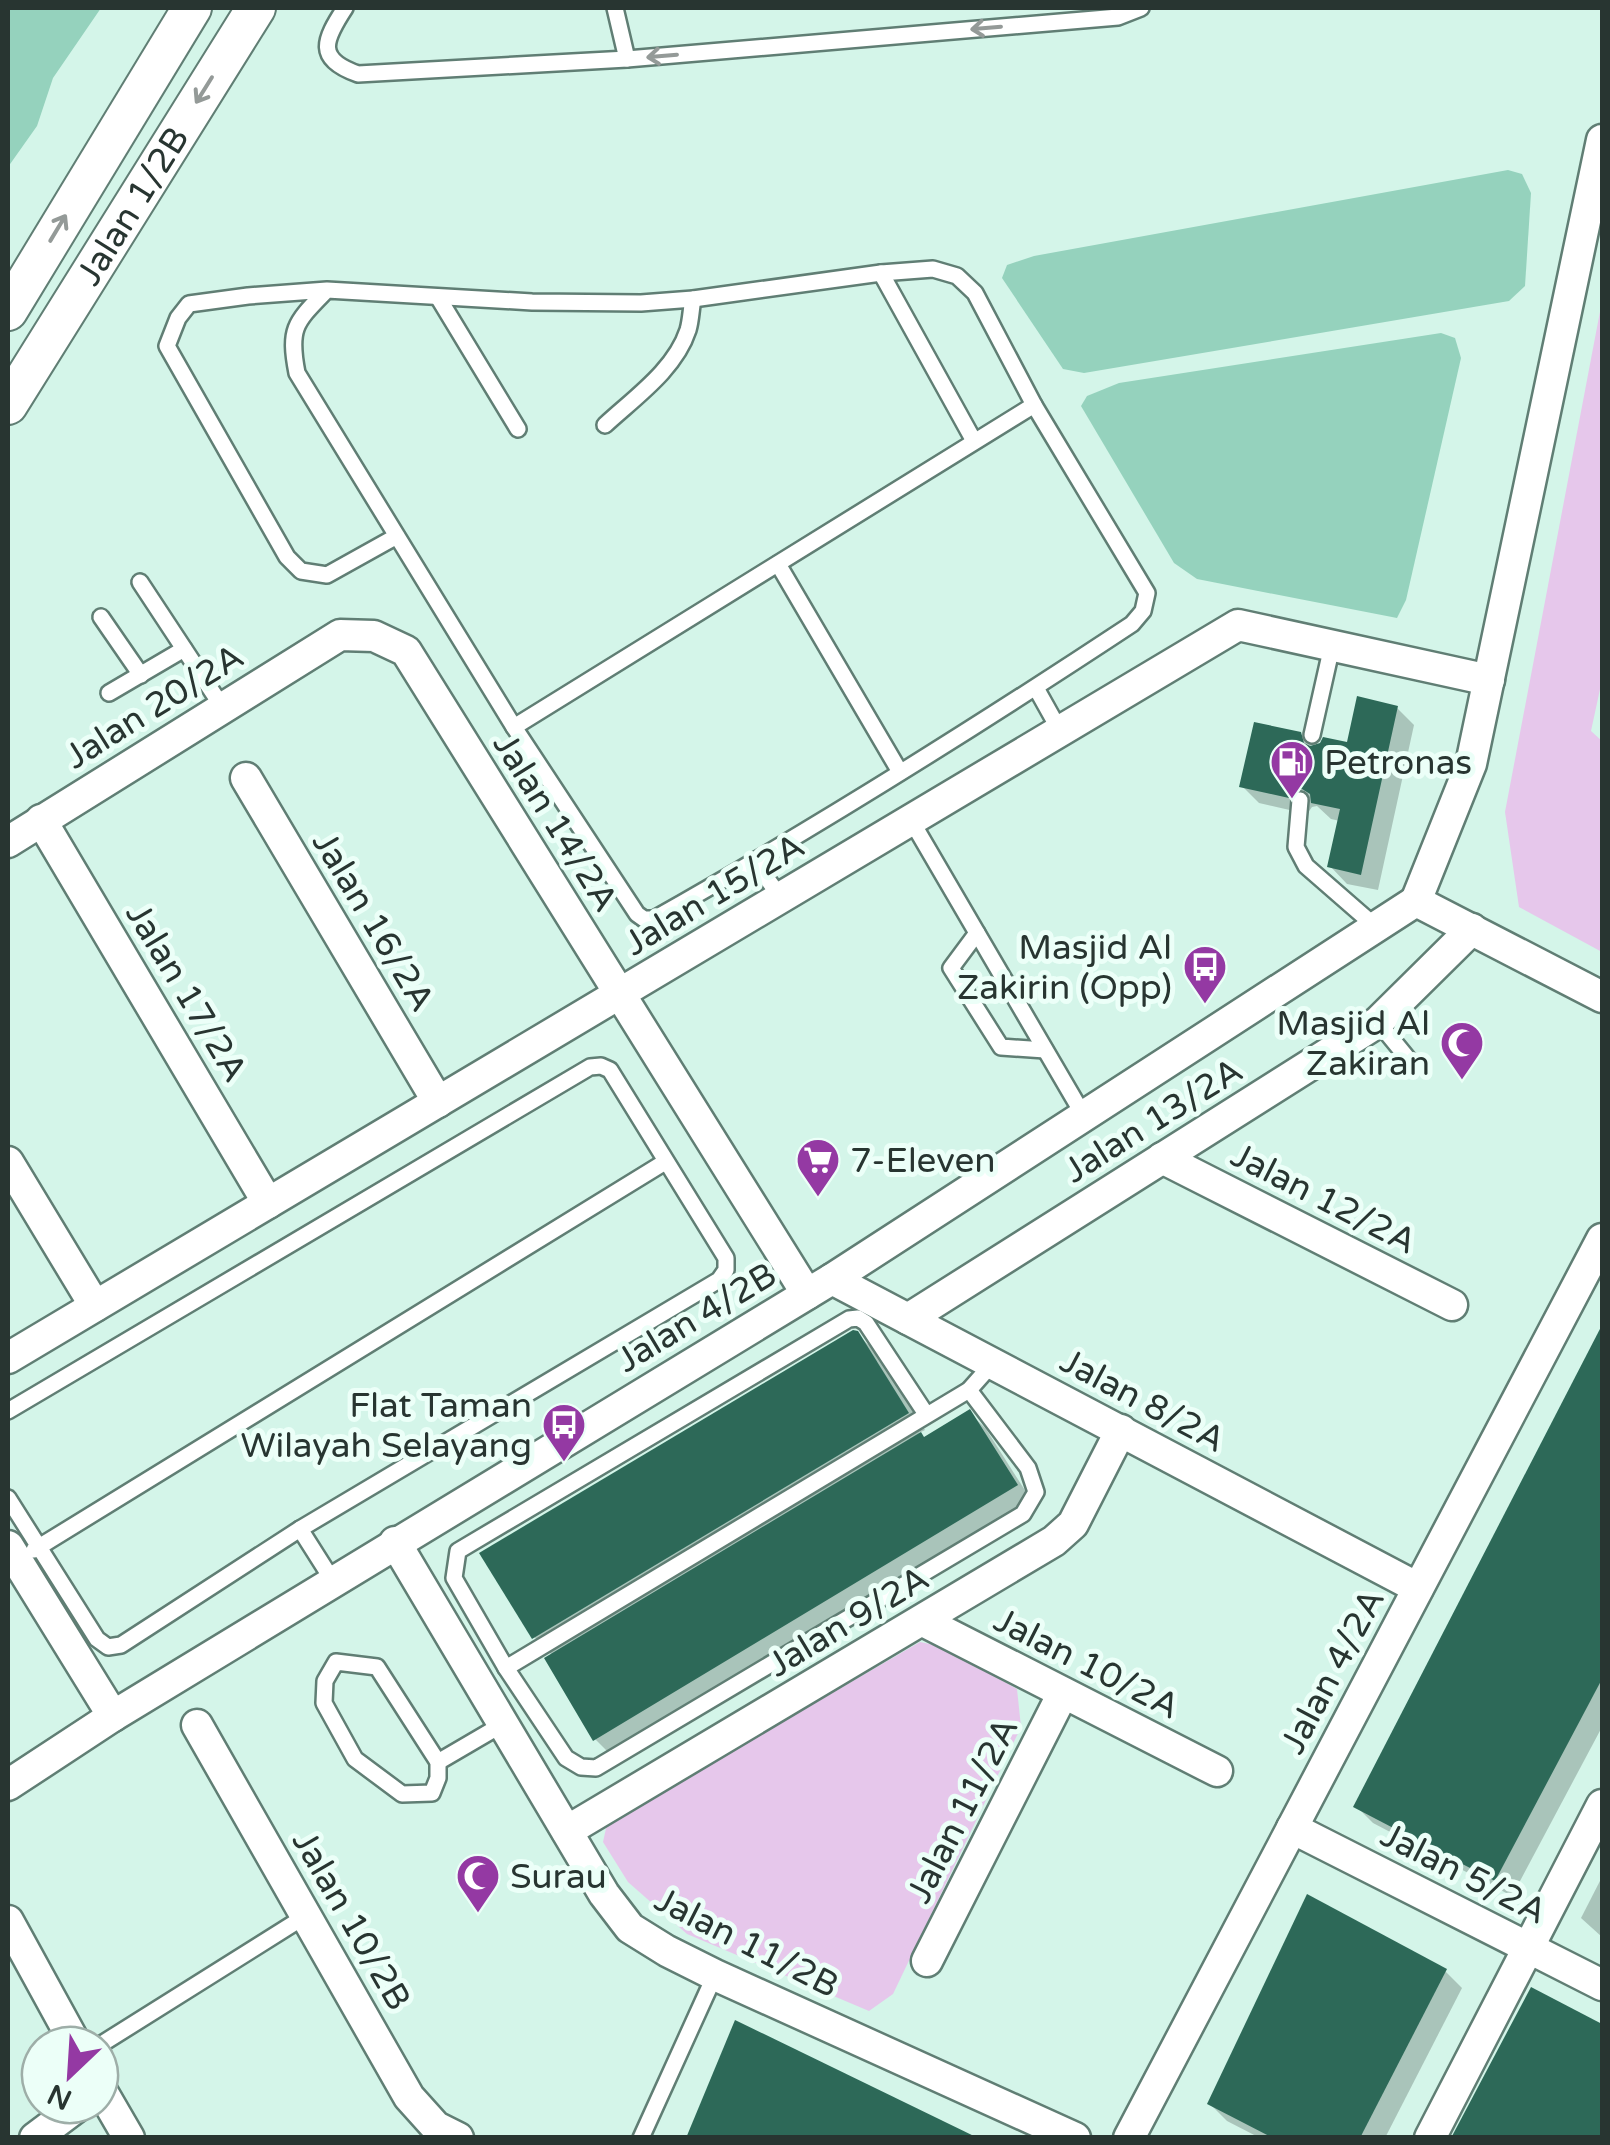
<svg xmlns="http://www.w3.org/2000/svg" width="1610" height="2145" font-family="'Varela Round',sans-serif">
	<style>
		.green { fill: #e6c7eb }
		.water { fill: #95d2bd }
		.shadow { fill: #0003 }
		.building { fill: #2d6958 }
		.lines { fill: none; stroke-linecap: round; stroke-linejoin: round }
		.service-casing { stroke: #607e74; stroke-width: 20 }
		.minor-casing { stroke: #607e74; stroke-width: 35 }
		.tertiary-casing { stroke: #607e74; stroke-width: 42 }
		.service { stroke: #fff; stroke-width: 15 }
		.minor { stroke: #fff; stroke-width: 30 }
		.tertiary { stroke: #fff; stroke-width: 38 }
		.oneway { stroke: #949a98 }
		.labels { text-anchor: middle; stroke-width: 10; stroke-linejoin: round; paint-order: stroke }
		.street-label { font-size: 35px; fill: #283531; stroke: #ecfff8 }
		.poi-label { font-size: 35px; fill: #283531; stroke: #ecfff8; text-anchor: start }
	</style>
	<rect width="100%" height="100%" fill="#d4f5e9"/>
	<g class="green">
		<polygon points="1602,301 1602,680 1591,731 1602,741 1602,952 1519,907 1505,812"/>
		<polygon points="920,1642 943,1647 1017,1689 1021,1727 893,1994 869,2011 687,1934 628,1882 603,1842 607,1824"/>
	</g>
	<g class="water">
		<polygon points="8,8 101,8 53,78 37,126 8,167"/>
		<polygon points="1508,170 1522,174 1531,193 1525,286 1509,301 1084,373 1063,369 1002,278 1007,265 1034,256"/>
		<polygon points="1441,333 1455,338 1461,358 1406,600 1397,618 1197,579 1174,563 1081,406 1087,396 1119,383"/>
	</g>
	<g class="shadow">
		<polygon points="1397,708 1414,725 1378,890 1347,884 1330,866 1340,821 1331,819 1317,806 1312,807 1307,814 1259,803 1242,786 1300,734 1314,749 1348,745"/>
		<polygon points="857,1334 875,1351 925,1430 919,1433 925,1439 969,1412 986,1429 1033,1503 612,1756 595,1739 553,1656 534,1637"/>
		<polygon points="1598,1338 1602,1341 1602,1727 1512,1896 1373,1823 1356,1806"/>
		<polygon points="1602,1877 1602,1937 1581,1918"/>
		<polygon points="1445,1971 1462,1988 1385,2138 1260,2138 1227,2121 1210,2104"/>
		<polygon points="1532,1990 1602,2027 1602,2138 1453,2138"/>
	</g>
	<g class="building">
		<polygon points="1357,696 1398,706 1361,875 1327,867 1340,809 1311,803 1310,794 1302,789 1294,790 1289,798 1239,787 1254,722 1301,732 1304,743 1310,746 1320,743 1323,737 1347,742"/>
		<polygon points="1602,1325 1602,1679 1495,1881 1353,1807"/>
		<polygon points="853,1330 858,1331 909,1413 532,1639 479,1553"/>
		<polygon points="970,1409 1018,1485 593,1741 544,1658 921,1432 924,1437"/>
		<polygon points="1307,1894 1447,1969 1360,2138 1273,2138 1207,2104"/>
		<polygon points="1531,1987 1602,2024 1602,2138 1451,2138"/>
		<polygon points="735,2020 978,2138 686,2138"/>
	</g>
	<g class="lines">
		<defs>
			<g id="service">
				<path d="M345,8c-21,32 -30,51 13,66l269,-15 491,-42 23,-9"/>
				<polyline points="615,8 627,59"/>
				<polyline points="881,273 974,441"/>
				<path d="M327,290c-31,32 -39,37 -30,83l217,354 123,187 7,5h10c163,-92 322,-192 478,-295l11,-13 4,-18 -113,-188 -59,-112 -18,-17 -24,-7 -52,4 -188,26 -52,4 -109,-1 -205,-12 -79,6 -59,8 -11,14 -11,28 120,211 14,14 26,4 70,-39"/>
				<polyline points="438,297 518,429"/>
				<path d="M605,425c29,-27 70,-55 83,-95 3,-10 3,-21 5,-31"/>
				<polyline points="778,564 900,772"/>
				<polyline points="140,582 223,708"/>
				<polyline points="101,617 141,675"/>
				<polyline points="1036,688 1060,731"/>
				<polyline points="109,693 184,649"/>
				<polyline points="514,727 1034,405"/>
				<polyline points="1312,735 1332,646"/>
				<polyline points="1300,800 1296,847 1306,866 1376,927"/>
				<polyline points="911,820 1084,1116"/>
				<polyline points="755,862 781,898"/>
				<polyline points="977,933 951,968 1001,1047 1045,1050"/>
				<polyline points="1378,1022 1414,1066"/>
				<polyline points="8,1411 590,1067 601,1066 610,1070 726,1258 726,1270 719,1280 300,1529 121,1645 108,1647 97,1639 8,1498"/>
				<polyline points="926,1414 866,1323 858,1318 849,1319 458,1551 454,1578 506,1668 566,1758 581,1767 596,1768 1023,1514 1036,1492 1028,1468 969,1390"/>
				<polyline points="300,1529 333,1581"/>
				<polyline points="34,1550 665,1162"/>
				<polygon points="336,1662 377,1667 438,1762 438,1778 432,1793 402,1794 355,1759 324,1703 325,1681"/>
				<polyline points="506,1668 969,1390 993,1363"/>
				<polyline points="438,1762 503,1724"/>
				<polyline points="100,2045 307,1915"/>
				<polyline points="641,2138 715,1975"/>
			</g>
			<g id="minor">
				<polyline points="246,778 438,1102"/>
				<polyline points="41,820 268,1203"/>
				<polyline points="8,842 340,635 374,636 406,651 807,1294"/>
				<polyline points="1416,901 1471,764 1602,140"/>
				<polyline points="1416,901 1602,997"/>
				<polyline points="1162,1158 1452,1305"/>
				<polyline points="8,1162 95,1306"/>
				<polyline points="832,1279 1418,1588"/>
				<polyline points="908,1319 1378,1022 1472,929"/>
				<polyline points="8,1358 1238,625 1489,680"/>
				<polyline points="395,1542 604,1894 630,1928 667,1951 715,1975 1075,2138"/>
				<polyline points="8,1546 113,1716"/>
				<polyline points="923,1621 1217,1771"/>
				<polyline points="197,1725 409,2097 436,2127 458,2138"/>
				<polyline points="8,1785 113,1716 832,1279 1416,901"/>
				<polyline points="1292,1828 1602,1985"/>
				<polyline points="567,1831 1054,1541 1073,1524 1121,1430"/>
				<polyline points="8,1921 76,2045"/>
				<polyline points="927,1961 1063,1693"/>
				<polyline points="100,2088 129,2138"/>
				<polyline points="35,2138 79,2105"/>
				<polyline points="1129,2138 1602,1239"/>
				<polyline points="1430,2138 1602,1805"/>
			</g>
			<g id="tertiary">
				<polyline points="8,311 192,8"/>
				<path id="s1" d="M8,405l248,-397"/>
			</g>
		</defs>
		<use href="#service" class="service-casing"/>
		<use href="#minor" class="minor-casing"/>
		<use href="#tertiary" class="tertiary-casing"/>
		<use href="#service" class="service"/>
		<use href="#minor" class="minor"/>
		<use href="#tertiary" class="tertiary"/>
	</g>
	<defs><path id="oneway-shaft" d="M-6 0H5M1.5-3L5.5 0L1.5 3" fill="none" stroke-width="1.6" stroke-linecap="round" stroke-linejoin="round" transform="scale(2.5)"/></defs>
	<g class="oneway">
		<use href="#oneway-shaft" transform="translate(986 28) rotate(175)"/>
		<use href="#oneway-shaft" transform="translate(662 56) rotate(175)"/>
		<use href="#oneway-shaft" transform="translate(204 90) rotate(122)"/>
		<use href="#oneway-shaft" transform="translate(58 228) rotate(-59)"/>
	</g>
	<defs>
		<symbol id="fuel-pin" viewBox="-11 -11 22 30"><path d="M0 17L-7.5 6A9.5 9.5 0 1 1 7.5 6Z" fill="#9439a3" stroke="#ecfff8"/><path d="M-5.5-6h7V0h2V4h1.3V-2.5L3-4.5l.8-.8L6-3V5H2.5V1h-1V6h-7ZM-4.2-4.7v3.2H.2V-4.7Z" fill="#fff"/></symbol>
		<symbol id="bus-pin" viewBox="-11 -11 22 30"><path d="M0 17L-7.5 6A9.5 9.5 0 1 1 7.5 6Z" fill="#9439a3" stroke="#ecfff8"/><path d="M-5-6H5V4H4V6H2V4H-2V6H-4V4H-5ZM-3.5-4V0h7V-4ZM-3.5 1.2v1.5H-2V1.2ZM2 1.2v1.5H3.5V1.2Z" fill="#fff"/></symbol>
		<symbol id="mosque-pin" viewBox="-11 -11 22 30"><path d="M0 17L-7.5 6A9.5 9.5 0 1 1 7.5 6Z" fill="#9439a3" stroke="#ecfff8"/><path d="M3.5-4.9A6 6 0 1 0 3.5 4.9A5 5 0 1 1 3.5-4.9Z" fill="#fff"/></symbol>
		<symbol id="supermarket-pin" viewBox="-11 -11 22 30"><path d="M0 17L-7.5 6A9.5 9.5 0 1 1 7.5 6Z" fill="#9439a3" stroke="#ecfff8"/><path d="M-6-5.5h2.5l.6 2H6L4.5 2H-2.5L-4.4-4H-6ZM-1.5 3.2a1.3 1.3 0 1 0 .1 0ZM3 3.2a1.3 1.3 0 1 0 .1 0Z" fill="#fff"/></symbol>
	</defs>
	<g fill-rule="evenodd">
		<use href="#fuel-pin" x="1267" y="737" width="50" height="68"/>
		<use href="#bus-pin" x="1180" y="942" width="50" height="68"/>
		<use href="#mosque-pin" x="1437" y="1018" width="50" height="68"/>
		<use href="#supermarket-pin" x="793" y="1135" width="50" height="68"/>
		<use href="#bus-pin" x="539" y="1400" width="50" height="68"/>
		<use href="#mosque-pin" x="453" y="1851" width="50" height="68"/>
	</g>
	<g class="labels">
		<g class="street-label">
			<text dy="12" stroke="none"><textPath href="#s1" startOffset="235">Jalan 1/2B</textPath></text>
			<text transform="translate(154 706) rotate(-32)" y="12">Jalan 20/2A</text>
			<text transform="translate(556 822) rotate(58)" y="12">Jalan 14/2A</text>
			<text transform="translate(714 894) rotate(-31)" y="12">Jalan 15/2A</text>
			<text transform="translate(374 921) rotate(59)" y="12">Jalan 16/2A</text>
			<text transform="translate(187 992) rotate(59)" y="12">Jalan 17/2A</text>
			<text transform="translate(1153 1120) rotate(-32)" y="12">Jalan 13/2A</text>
			<text transform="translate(1324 1198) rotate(27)" y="12">Jalan 12/2A</text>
			<text transform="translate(696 1317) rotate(-31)" y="12">Jalan 4/2B</text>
			<text transform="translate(1143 1400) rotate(28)" y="12">Jalan 8/2A</text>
			<text transform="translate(848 1621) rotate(-31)" y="12">Jalan 9/2A</text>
			<text transform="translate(1087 1663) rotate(27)" y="12">Jalan 10/2A</text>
			<text transform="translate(1332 1671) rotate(-62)" y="12">Jalan 4/2A</text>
			<text transform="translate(962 1810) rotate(-63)" y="12">Jalan 11/2A</text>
			<text transform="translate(1464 1873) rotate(27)" y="12">Jalan 5/2A</text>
			<text transform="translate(352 1920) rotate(60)" y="12">Jalan 10/2B</text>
			<text transform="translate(747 1942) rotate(27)" y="12">Jalan 11/2B</text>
		</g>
		<g class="poi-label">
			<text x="1324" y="774">Petronas</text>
			<text x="1172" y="959" text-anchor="end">Masjid Al<tspan x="1172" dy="40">Zakirin (Opp)</tspan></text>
			<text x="1430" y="1035" text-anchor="end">Masjid Al<tspan x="1430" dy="40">Zakiran</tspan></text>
			<text x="850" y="1172">7-Eleven</text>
			<text x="532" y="1417" text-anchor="end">Flat Taman<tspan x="532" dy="40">Wilayah Selayang</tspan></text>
			<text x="510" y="1888">Surau</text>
		</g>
	</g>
	<rect width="1610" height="2145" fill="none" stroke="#283531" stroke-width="20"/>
	<g transform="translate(70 2075) rotate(205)"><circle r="48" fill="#ecfff8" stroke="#9eaea8" stroke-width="2.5"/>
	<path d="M0-8L18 38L0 25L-18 38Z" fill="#9439a3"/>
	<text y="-15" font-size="28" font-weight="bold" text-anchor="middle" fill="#283531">N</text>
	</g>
</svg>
